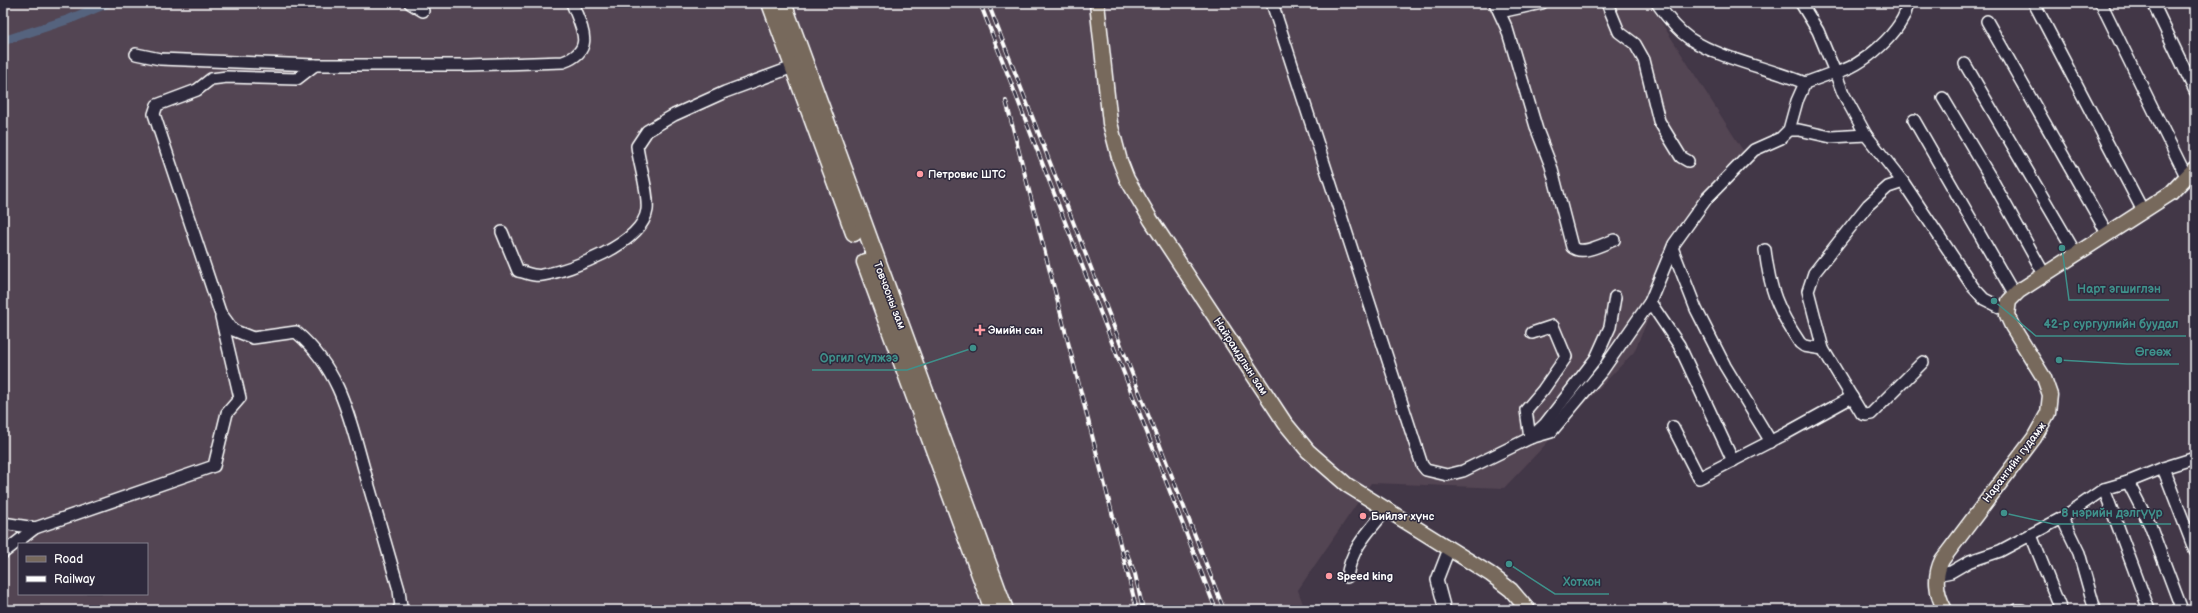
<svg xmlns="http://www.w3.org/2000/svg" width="2198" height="613" font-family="'Balsamiq Sans',sans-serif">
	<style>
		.built { fill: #534452; fill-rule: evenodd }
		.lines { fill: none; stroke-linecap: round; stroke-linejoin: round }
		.canal { stroke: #54637e; stroke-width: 9 }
		.minor-casing { stroke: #fff; stroke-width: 14 }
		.major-casing { stroke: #fff; stroke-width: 17 }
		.highway-casing { stroke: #fff; stroke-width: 19 }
		.minor { stroke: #2f2a3d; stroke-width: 11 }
		.major { stroke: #77695c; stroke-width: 14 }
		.highway { stroke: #77695c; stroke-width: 16 }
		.rail-casing { stroke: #fff; stroke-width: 4 }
		.rail { stroke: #2f2a3d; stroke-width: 2.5; stroke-dasharray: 8; stroke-linecap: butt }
		.poi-dot { fill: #ff9aa2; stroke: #2f2a3d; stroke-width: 1.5 }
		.labels { text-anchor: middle; stroke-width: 3; stroke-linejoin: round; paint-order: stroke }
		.poi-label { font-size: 11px; font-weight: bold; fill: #fff; stroke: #2f2a3d; text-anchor: start }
		.street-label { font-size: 11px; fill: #fff; stroke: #2f2a3d }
		.leader { fill: none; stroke: #3f918b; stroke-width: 1.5 }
		.callout-dot { fill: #3f918b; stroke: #2f2a3d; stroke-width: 1.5 }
		.callout-label { font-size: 12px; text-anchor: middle; font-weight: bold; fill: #3f918b; stroke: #2f2a3d; stroke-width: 3; stroke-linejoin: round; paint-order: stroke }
	</style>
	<rect width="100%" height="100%" fill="#423747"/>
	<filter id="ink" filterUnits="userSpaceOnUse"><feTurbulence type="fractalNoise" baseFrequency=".025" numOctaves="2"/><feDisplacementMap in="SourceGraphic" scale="8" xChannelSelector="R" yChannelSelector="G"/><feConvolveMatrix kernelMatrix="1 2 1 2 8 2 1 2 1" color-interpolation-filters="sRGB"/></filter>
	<g filter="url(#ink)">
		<path class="built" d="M3,3h1646l95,149 -64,93 -46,107 -130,136 -133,-5 -73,107 7,20h-1302zM19,544h128v50h-128z"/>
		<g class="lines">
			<polyline class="canal" points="3,41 70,19 108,3"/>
			<defs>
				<g id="minor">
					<polyline points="410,3 423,11"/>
					<polyline points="1272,3 1422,465 1426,470 1447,475 1463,471 1530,438 1551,432 1602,371 1650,302 1674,244 1707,198 1754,150 1781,138 1789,130 1797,101 1805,83 1835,72 1818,31 1801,3"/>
					<path d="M1495,3l12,26 30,101 14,36 21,81c10,9 31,-3 42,-7"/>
					<polyline points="1607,3 1619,32 1635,44 1644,60 1659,121 1681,157 1688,161"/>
					<path d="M1657,3c9,13 20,27 33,36 33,21 79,29 115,44"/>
					<polyline points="2034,3 2143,211"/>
					<polyline points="2101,3 2187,178"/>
					<polyline points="2153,3 2195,91"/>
					<polyline points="1500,12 1542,3"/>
					<polyline points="1987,21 2107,233"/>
					<path d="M136,54l24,5 155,6h154l94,-3c34,-12 18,-35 9,-59"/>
					<polyline points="1965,64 2076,254"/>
					<path d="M315,65l-18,14 -70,-2 -16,2 -14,11 -40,15 -3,9 66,198 13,18 20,8 43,-6c46,39 54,89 70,144 11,38 22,76 33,114l2,17 -3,3"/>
					<polyline points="1943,98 1992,180 2044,274"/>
					<polyline points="1914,120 2014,294"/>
					<polyline points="1789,130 1799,130 1831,137 1866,135 1903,182"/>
					<path d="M1866,135l-23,-42 -8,-21c24,-2 73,-44 72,-69"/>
					<path d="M502,232l16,39c7,1 17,6 24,4 30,-5 100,-31 105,-65 2,-18 -8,-45 -10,-64l10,-15 27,-16 51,-23 68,-25"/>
					<polyline points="1673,250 1696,309 1725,366 1771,442"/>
					<path d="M1765,250c5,40 12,59 35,93l4,3 19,3"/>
					<polyline points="1650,302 1679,345 1733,461"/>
					<polyline points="1532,333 1553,326 1566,357 1543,390 1526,410 1530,438 1545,424 1596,358 1610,327 1615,297"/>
					<polyline points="1923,362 1871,414 1866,415 1862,414 1823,349 1808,291 1814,273 1868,205 1888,187 1903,182 1973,287 1984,299 2006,310"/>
					<polyline points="1673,427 1699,478 1785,434 1852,397"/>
					<polyline points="2163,468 2195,551"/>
					<polyline points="2128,482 2150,525 2182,610"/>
					<polyline points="2104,489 2149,610"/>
					<polyline points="2062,518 2079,553 2095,610"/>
					<polyline points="3,523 35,528 214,466 227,413 240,398 221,317"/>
					<polyline points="2031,535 2061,610"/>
					<polyline points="3,553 35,528"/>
					<polyline points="1937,575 1951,572 1970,561 2000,551 2062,518 2104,489 2128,482 2163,468 2195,458"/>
					<path d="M1347,577c4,-29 22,-46 39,-67"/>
					<polyline points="1445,610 1437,580 1449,549"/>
					<polyline points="2017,610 2022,610"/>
				</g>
				<g id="major">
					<polyline points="1097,3 1110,123 1120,161 1127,179 1151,220 1285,423 1308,451 1347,485 1490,574 1511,590 1528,610"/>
					<path d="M1945,610c-9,-16 -11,-34 -3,-50l92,-122 14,-25 2,-18 -6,-17 -32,-52 -5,-11 2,-14 10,-10 152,-98 24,-25"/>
				</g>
				<g id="highway">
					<polyline points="770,3 854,233"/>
					<polyline points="783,3 1005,610"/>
					<polyline points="865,262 993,610"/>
				</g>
			</defs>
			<use href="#minor" class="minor-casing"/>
			<use href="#major" class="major-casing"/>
			<use href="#highway" class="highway-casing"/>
			<use href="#minor" class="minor"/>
			<use href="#major" class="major"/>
			<use href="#highway" class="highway"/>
			<defs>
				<g id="rail">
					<polyline points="980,3 1216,610"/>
					<polyline points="988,3 1224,610"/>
					<polyline points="1006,101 1137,610"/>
					<polyline points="1126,551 1135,574 1143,610"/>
				</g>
			</defs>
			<use href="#rail" class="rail-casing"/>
			<use href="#rail" class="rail"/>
		</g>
	</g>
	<g class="poi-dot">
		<circle cx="920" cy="174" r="4"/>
		<path d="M978 324h4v4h4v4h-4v4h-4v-4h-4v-4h4z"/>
		<circle cx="1363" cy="516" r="4"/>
		<circle cx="1329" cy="576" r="4"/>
	</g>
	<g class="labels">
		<g class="poi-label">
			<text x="928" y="178">Петровис ШТС</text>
			<text x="988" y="334">Эмийн сан</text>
			<text x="1371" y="520">Бийлэг хүнс</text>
			<text x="1337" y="580">Speed king</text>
		</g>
		<g class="street-label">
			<text transform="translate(890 295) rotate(69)" y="4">Товчооны зам</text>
			<text transform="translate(1241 356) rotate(57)" y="4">Найрамдлын зам</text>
			<text transform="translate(2014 462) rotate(-53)" y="4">Нарангийн гудамж</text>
		</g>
	</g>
	<path class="leader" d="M2062 248L2069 300H2169M1994 301L2036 336H2186M2059 360L2127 364H2179M973 348L907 370H812M2004 513L2053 524H2171M1509 564L1555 594H1609"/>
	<g class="callout-dot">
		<circle cx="2062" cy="248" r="4"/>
		<circle cx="1994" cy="301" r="4"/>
		<circle cx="2059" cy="360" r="4"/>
		<circle cx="973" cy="348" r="4"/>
		<circle cx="2004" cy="513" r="4"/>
		<circle cx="1509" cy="564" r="4"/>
	</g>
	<g class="callout-label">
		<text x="2119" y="293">Нарт эгшиглэн</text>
		<text x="2111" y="328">42-р сургуулийн буудал</text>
		<text x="2153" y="356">Өгөөж</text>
		<text x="859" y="362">Оргил сүлжээ</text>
		<text x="2112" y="517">8 нэрийн дэлгүүр</text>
		<text x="1582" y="586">Хотхон</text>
	</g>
	<rect width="2198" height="613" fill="none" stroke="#2f2a3d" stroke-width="16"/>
	<rect x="8" y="8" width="2182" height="597" fill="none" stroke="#fff" stroke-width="1.5" filter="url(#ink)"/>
	<rect x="18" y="543" width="130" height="52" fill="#2f2a3d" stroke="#827f8b"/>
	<rect x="26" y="556" width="20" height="6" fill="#77695c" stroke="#827f8b"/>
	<text x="54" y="563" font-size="12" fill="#ffffff">Road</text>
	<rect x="26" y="576" width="20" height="6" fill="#ffffff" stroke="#827f8b"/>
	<text x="54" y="583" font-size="12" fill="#ffffff">Railway</text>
</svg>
